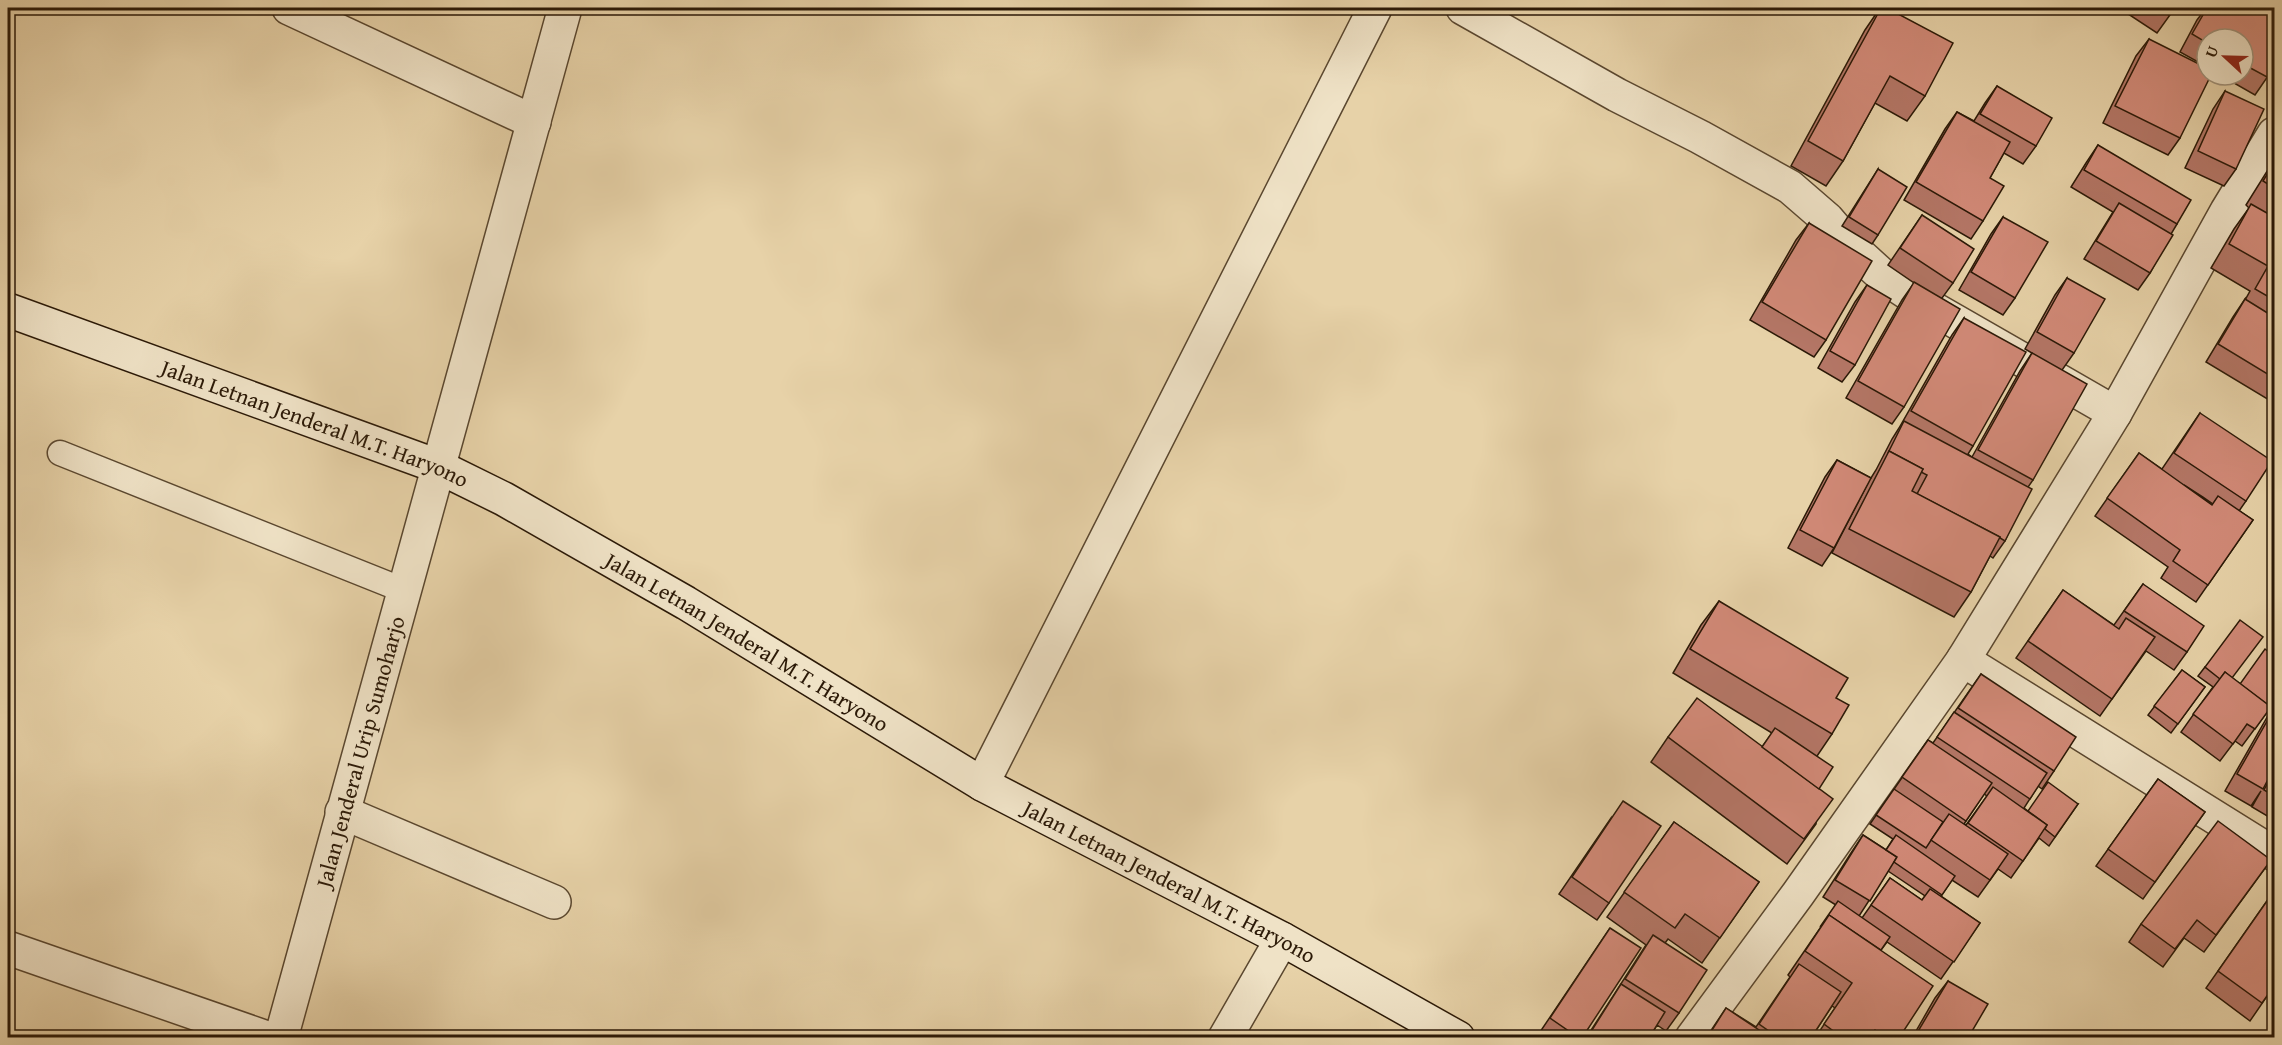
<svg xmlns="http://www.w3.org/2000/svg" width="2282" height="1045" font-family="'Gentium Book Plus',serif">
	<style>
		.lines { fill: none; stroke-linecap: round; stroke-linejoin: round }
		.service-casing { stroke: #5a472f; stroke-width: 27 }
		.minor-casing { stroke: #5a472f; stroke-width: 36 }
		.tertiary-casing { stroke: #5a472f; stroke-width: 36 }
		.secondary-casing { stroke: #2b1907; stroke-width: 36 }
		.service { stroke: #efe2c6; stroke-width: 24 }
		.minor { stroke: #efe2c6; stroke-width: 33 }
		.tertiary { stroke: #efe2c6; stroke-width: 33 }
		.secondary { stroke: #efe2c6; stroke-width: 33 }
		.wall { fill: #b47666; stroke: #2b1907; stroke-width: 1.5; fill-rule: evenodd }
		.building { fill: #d18977; stroke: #2b1907; stroke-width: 1.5 }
		.labels { text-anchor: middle; stroke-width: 4.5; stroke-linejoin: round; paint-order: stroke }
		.street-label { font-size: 22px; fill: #2b1907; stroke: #efe2c6 }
	</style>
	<rect width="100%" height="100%" fill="#e7d2a8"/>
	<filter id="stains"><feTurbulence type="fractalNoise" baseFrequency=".00333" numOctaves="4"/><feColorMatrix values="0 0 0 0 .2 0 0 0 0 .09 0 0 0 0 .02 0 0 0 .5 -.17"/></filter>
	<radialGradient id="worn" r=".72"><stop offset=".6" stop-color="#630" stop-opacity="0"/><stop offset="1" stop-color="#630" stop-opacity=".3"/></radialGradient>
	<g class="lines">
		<defs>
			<polyline id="service" points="60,453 403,590"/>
			<g id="minor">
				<polyline points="289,8 534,122"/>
				<polyline points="1463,8 1617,95 1700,137 1790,187 1827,219 1851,247 1885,278 1920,301 2115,413"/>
				<polyline points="1963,660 2274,854"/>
				<polyline points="982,784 1375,8"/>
				<polyline points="342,812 554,902"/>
				<polyline points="8,948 267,1038"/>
				<polyline points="1225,1038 1282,939"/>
			</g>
			<g id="tertiary">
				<path id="s1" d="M281,1038l284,-1030"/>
				<polyline points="1692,1038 1798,894 1963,660 2115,413 2227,211 2274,134"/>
			</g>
			<g id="secondary">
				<path id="s2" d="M8,310l429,156 67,33 182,104 296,181 300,155 176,99"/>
			</g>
		</defs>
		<use href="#service" class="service-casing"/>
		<use href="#minor" class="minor-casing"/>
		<use href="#tertiary" class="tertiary-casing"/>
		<use href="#secondary" class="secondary-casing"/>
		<use href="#service" class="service"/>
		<use href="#minor" class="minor"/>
		<use href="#tertiary" class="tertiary"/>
		<use href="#secondary" class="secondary"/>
	</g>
	<g class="wall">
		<polygon points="1880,8 1925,96 1907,121 1875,103 1843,161 1826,186 1791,166 1865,30"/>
		<polygon points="2119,8 2175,8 2157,33"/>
		<polygon points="2206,8 2217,8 2224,12 2226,8 2274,8 2274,79 2268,76 2255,95 2220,75 2243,75 2243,39 2207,39 2207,67 2180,52 2197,20"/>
		<polygon points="2149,39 2180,138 2168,155 2103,123 2136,56"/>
		<polygon points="1997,86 2036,146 2023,164 2004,153 1990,178 1983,221 1971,239 1904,200 1945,129 1957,112 1974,121 1985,103"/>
		<polygon points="2225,91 2236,169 2224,186 2185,168 2213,109"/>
		<polygon points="2098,145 2177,224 2171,234 2150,273 2138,290 2084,259 2113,212 2071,187 2086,163"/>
		<polygon points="2274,160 2274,403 2206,362 2233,317 2245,299 2245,300 2250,291 2211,268 2234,229 2249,208 2246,205"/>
		<polygon points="1878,169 1878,235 1872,244 1842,226"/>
		<polygon points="1922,215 1953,283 1942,298 1904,407 1892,424 1846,398 1902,300 1914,283 1888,265"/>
		<polygon points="2003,217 2015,298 2003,315 1959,290 1991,234"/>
		<polygon points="1809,223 1826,340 1814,357 1750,320 1796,240"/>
		<polygon points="2067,278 2074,353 2062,370 2033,480 2028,487 2005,541 1993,558 1990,556 1971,592 1954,617 1832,553 1869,481 1834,548 1822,566 1788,548 1825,477 1837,460 1871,478 1876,470 1892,439 1899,428 1952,335 1964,318 1973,446 1968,454 1972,457 2020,371 2032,353 2025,349 2055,295"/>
		<polygon points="1867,285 1855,365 1842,382 1818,368 1855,302"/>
		<path d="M2200,413l46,88 -7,10 14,9 -57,82 -35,-24 7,-11 -73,-51 44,-63 23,16zM2184,485l19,12 10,7 -1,1z"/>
		<polygon points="2143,584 2187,652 2174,670 2146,651 2100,716 2016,658 2063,590 2114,625"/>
		<polygon points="1719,601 1836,698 1832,734 1817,756 1819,789 1816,824 1787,864 1651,762 1668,737 1762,747 1772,733 1673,673 1701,625"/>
		<polygon points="2205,667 2232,678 2271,707 2242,746 2235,741 2220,761 2181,732 2213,687 2198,676"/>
		<polygon points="2182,670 2205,687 2171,733 2148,715"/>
		<path d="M1981,674l73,97 -12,18 -4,-3 -14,22 4,3 50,-7 -29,42 -10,-8 -28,40 -13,-9 -20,28 -26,-17 -11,16 39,27 -39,56 -54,-37 -6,8 18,88h-84l20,-30 -3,-2 -21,32h-105l20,-30 30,19 34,-50 -2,-2 48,-70 -13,-8 28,-44 12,-18 23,15 7,-11 -23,-15 58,-84 5,3zM1984,794l3,2 -21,29 -2,-1zM1888,871l37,25 -3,4 -32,-22 -28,40 -3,-2z"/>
		<polygon points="2274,705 2274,820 2252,807 2261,791 2251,806 2225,791"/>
		<polygon points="2158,779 2205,812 2143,899 2096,866"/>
		<polygon points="1611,818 1609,903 1597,920 1559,894"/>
		<polygon points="1674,822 1759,882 1702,963 1668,939 1665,943 1679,1013 1666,1031 1657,1025 1649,1038 1586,1038 1646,945 1607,917"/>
		<polygon points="2271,860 2204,952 2184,938 2163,967 2129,942 2141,924"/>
		<polygon points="2274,891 2274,986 2250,1021 2206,988"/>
		<polygon points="1610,928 1582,1038 1541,1038 1538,1035"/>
		<polygon points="1948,981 1968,1038 1912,1038 1935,998"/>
		<polygon points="2274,1023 2274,1032 2271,1029"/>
	</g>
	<g class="building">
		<polygon points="1881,8 1887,8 1953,43 1925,96 1890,76 1843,161 1808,141"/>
		<polygon points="2157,8 2175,8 2169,15"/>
		<polygon points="2207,8 2217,8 2226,13 2228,8 2274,8 2274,64 2267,77 2243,64 2243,39 2207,39 2207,43 2192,34"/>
		<polygon points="2149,39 2207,68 2207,75 2211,75 2180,138 2115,106"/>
		<polygon points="1997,86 2052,118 2036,146 1980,114"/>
		<polygon points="2225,91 2264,109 2236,169 2198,151"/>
		<polygon points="1957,112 2010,142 1990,178 2004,186 1983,221 1916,182"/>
		<polygon points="2098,145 2191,200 2177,224 2084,170"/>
		<polygon points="2274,163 2274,188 2263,181"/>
		<polygon points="1878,169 1907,187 1878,235 1849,217"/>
		<polygon points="2119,203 2173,235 2150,273 2096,241"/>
		<polygon points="2251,204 2274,217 2274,300 2255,289 2268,266 2229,244"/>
		<polygon points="1922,215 1974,249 1953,283 1900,248"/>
		<polygon points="2003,217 2048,242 2015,298 1971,272"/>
		<polygon points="1809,223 1872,261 1826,340 1762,302"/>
		<polygon points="2067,278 2105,299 2074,353 2037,332"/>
		<polygon points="1914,282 1960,309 1904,407 1858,381"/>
		<polygon points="1867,285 1891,299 1855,365 1830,351"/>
		<polygon points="2245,299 2274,317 2274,378 2218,344"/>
		<polygon points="1964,318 2026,352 1973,446 1911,411"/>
		<polygon points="2032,353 2087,384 2033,480 1978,450"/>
		<polygon points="2200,413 2272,461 2246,501 2174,453"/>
		<polygon points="1904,421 2032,489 2005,541 2000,538 2000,537 1917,494 1927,475 1921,472 1923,469 1889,451 1888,453"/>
		<polygon points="1889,451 1923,469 1912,491 2000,537 1971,592 1849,529"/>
		<polygon points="2139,453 2212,505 2218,496 2253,520 2208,585 2173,561 2180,550 2107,498"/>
		<polygon points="1837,460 1871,478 1834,548 1800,530"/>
		<polygon points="2143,584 2204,626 2187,652 2124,611"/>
		<polygon points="2063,590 2119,629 2126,618 2155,637 2112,699 2028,641"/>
		<polygon points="1719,601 1848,678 1836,698 1849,705 1832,734 1690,649"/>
		<polygon points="2240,620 2263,637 2232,678 2225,672 2220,679 2205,667"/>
		<polygon points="2265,649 2274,656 2274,695 2268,705 2240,684"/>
		<polygon points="2182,670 2205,687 2178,724 2154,706"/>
		<polygon points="2225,672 2271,707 2255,729 2247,724 2233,744 2193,714"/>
		<polygon points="1981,674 2076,737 2054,771 1958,708"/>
		<polygon points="1697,698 1833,799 1804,839 1668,737"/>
		<polygon points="2274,709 2274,768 2263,789 2237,774"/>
		<polygon points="1954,712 2047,773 2030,799 1937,737"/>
		<polygon points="1775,728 1833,767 1819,789 1762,747"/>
		<polygon points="1928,740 1992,783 1966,821 1902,777"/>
		<polygon points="2274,771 2274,796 2264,790"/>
		<polygon points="2158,779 2205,812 2155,882 2108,849"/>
		<polygon points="2048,782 2078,804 2055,837 2045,829 2047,825 2028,811"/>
		<polygon points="1993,787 2047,825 2023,861 1968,823"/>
		<polygon points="1894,789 1943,822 1926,848 1876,815"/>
		<polygon points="1623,801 1661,826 1609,903 1572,877"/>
		<polygon points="1949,814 2008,854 1990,880 1931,840"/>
		<polygon points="2218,821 2271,860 2216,935 2197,920 2175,949 2141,924"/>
		<polygon points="1674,822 1759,882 1720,938 1685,914 1675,928 1624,892"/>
		<polygon points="1863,835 1897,857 1870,901 1835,880"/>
		<polygon points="1896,835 1955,876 1942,895 1894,862 1897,857 1886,850"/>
		<polygon points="1890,878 1922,900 1930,889 1980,923 1954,962 1871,905"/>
		<polygon points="2274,891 2274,986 2262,1003 2218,971"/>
		<polygon points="1838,901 1890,937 1881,950 1829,915 1820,927"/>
		<polygon points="1829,915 1933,986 1899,1038 1886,1038 1875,1030 1869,1038 1843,1038 1824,1024 1852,983 1805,951"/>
		<polygon points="1610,928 1641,948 1582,1038 1579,1038 1550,1018"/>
		<polygon points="1653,935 1707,970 1679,1013 1625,979"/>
		<polygon points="1799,964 1841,992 1811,1038 1779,1038 1759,1024"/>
		<polygon points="1948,981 1988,1004 1968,1038 1914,1038"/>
		<polygon points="1621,984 1665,1012 1649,1038 1587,1038"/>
		<polygon points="1726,1008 1771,1038 1707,1038"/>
	</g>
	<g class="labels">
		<g class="street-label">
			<text dy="8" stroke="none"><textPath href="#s2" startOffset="327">Jalan Letnan Jenderal M.T. Haryono</textPath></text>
			<text dy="8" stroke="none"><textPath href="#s2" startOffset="813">Jalan Letnan Jenderal M.T. Haryono</textPath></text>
			<text dy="8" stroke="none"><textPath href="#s1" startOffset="297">Jalan Jenderal Urip Sumoharjo</textPath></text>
			<text dy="8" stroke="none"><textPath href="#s2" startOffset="1299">Jalan Letnan Jenderal M.T. Haryono</textPath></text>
		</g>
	</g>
	<rect width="2282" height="1045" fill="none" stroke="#e7d2a8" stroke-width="30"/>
	<rect x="9" y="9" width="2264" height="1027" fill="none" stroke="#2b1907" stroke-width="3"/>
	<rect x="15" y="15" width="2252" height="1015" fill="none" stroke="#2b1907" stroke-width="1.5"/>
	<g transform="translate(2225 57) rotate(292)"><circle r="28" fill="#efe2c6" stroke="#a1927a" stroke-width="1.5"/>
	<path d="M0-4.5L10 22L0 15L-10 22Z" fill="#8f2418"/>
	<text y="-9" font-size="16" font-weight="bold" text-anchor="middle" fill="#2b1907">U</text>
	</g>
	<rect width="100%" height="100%" filter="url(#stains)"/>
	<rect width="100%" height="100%" fill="url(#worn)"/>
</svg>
